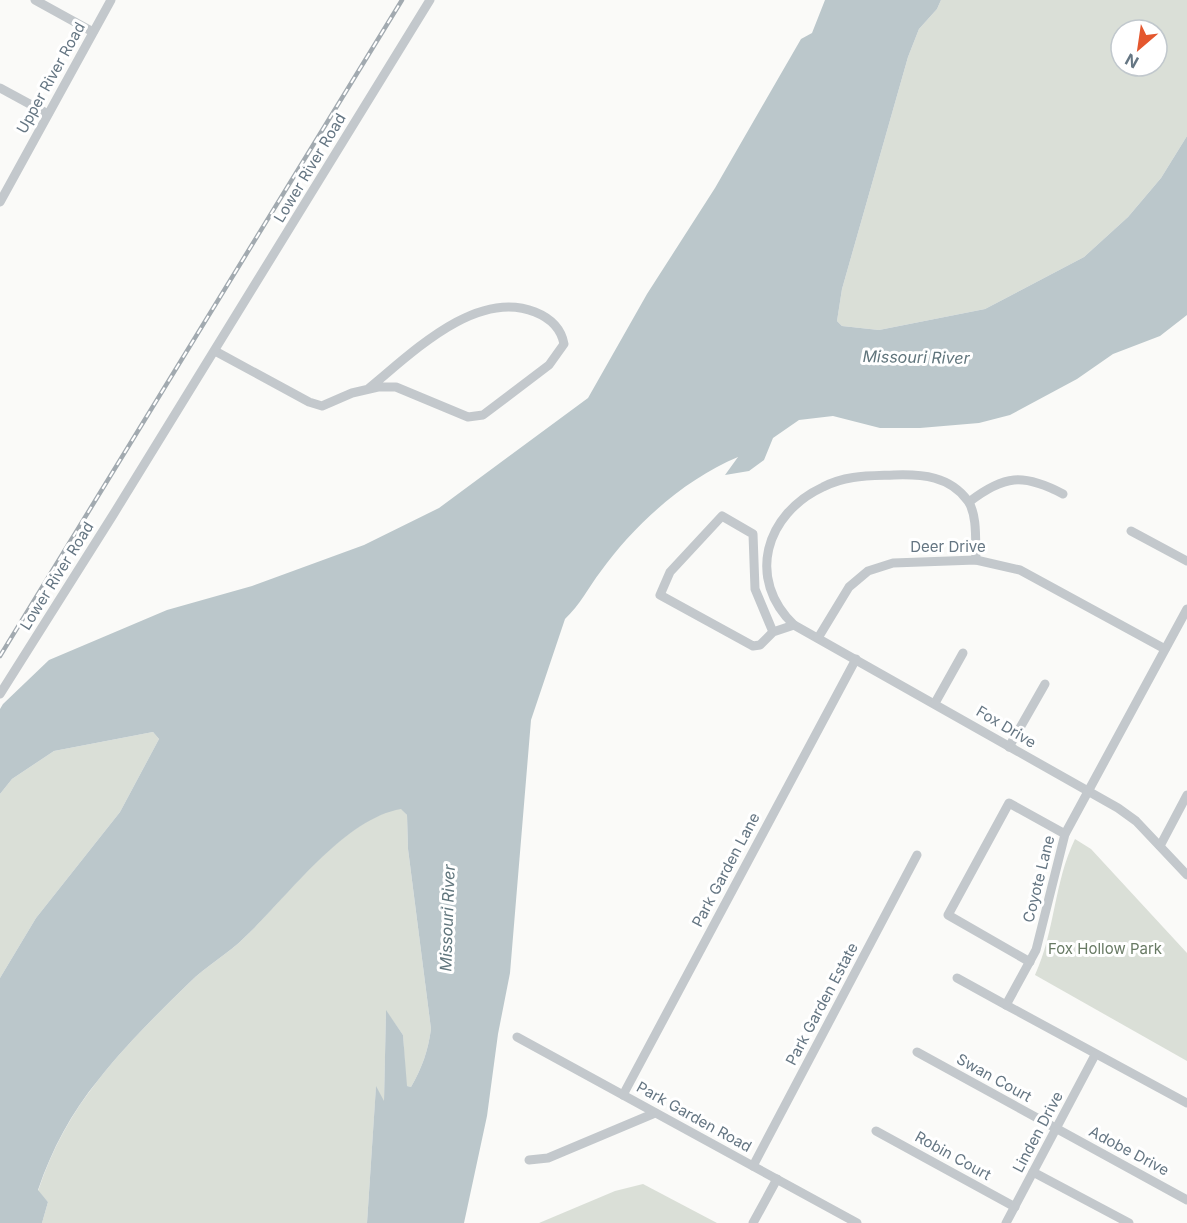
<svg xmlns="http://www.w3.org/2000/svg" width="1187" height="1223" font-family="Inter,sans-serif">
	<style>
		.green { fill: #dadfd7; fill-rule: evenodd }
		.water { fill: #bbc7cb }
		.lines { fill: none; stroke-linecap: round; stroke-linejoin: round }
		.minor { stroke: #c3c8cc; stroke-width: 9 }
		.rail-casing { stroke: #a2aab0; stroke-width: 4.5 }
		.rail { stroke: #fff; stroke-width: 2; stroke-dasharray: 7; stroke-linecap: butt }
		.labels { text-anchor: middle; stroke-width: 6; stroke-linejoin: round; paint-order: stroke }
		.street-label { font-size: 15px; fill: #657683; stroke: #fff }
		.park-label { font-size: 15px; fill: #687a64; stroke: #fff }
		.water-label { font-size: 16px; font-style: italic; fill: #60757c; stroke: #fff }
	</style>
	<rect width="100%" height="100%" fill="#fafaf8"/>
	<g class="green">
		<path d="M941,0h246v136l-26,42 -33,39 -44,40 -99,52 -106,21 -37,-4 -5,-5 5,-32 66,-232 11,-28 18,-20zM1121,30h36v36h-36z"/>
		<polygon points="153,732 159,739 120,812 36,918 0,978 0,794 12,779 54,751"/>
		<path d="M401,808l6,7 1,34 23,180c-3,22 -9,39 -20,58l-5,-1 -3,-51 -17,-24 -2,92 -8,-16 -9,136h-325l6,-21 -10,-11c14,-42 33,-77 61,-112 26,-33 59,-66 90,-96 17,-17 39,-29 56,-46 42,-40 98,-118 156,-129z"/>
		<path d="M1075,839l16,10 96,104v108l-152,-86c20,-43 19,-93 40,-136z"/>
		<polygon points="643,1184 717,1223 539,1223 615,1191"/>
	</g>
	<path class="water" d="M825,0h116l-4,9 -18,20 -11,28 -66,232 -5,32 5,5 37,4 106,-21 99,-52 44,-40 33,-39 26,-42v179l-27,21 -47,18 -36,25 -67,36 -31,8 -59,5h-40l-47,-12 -34,4 -26,18 -9,22 -15,11 -24,4 13,-18c-53,22 -103,67 -137,114 -13,17 -21,34 -36,48l-34,101 -21,253 -12,61 -11,82 -23,107h-97l9,-137 8,15 2,-91 17,25 4,51 4,1c11,-19 17,-36 20,-58l-23,-180 -1,-34 -6,-6c-58,10 -114,89 -156,128 -17,17 -39,29 -56,46 -31,30 -64,63 -90,96 -28,34 -47,70 -61,111l10,12 -6,21h-42v-245l36,-60 84,-106 39,-73 -6,-7 -99,19 -42,28 -12,15v-85l3,-5 46,-44 118,-50 85,-24 112,-41 75,-37 149,-110 59,-104 68,-106 86,-149 11,-6z"/>
	<g class="lines">
		<g class="minor">
			<polyline points="35,0 93,32"/>
			<polyline points="0,88 48,114"/>
			<polyline points="0,202 111,0"/>
			<path d="M215,351l94,51 13,4 30,-13 26,-6h18l72,30 15,-2 66,-50 15,-21c-3,-16 -14,-26 -29,-32 -59,-24 -124,42 -167,77"/>
			<path d="M969,502c35,-27 54,-29 94,-8"/>
			<polyline points="1131,531 1187,561"/>
			<path d="M976,560c-1,-17 2,-44 -8,-59 -18,-25 -46,-27 -74,-26 -25,1 -48,0 -71,12 -58,27 -77,92 -29,138l324,183 18,13 51,54"/>
			<polyline points="1187,609 1065,834 1036,950 1006,1005 1187,1103"/>
			<polyline points="773,632 755,589 753,534 722,516 670,572 660,595 753,646 760,645 773,632 794,625"/>
			<polyline points="818,638 849,587 868,571 893,563 976,560 1020,570 1165,649"/>
			<polyline points="0,694 113,515 430,0"/>
			<polyline points="935,703 963,653"/>
			<polyline points="1009,747 1045,684"/>
			<polyline points="1160,846 1187,795"/>
			<polyline points="1030,962 948,915 1009,803 1065,834"/>
			<polyline points="957,978 1006,1005"/>
			<polyline points="517,1037 857,1223"/>
			<polyline points="917,1052 1187,1200"/>
			<polyline points="623,1095 856,659"/>
			<polyline points="876,1131 1015,1207"/>
			<polyline points="529,1160 548,1158 655,1113"/>
			<polyline points="753,1166 917,855"/>
			<polyline points="1033,1172 1129,1223"/>
			<polyline points="753,1223 777,1179"/>
			<polyline points="1006,1223 1095,1055"/>
		</g>
		<defs>
			<polyline id="rail" points="0,656 402,0"/>
		</defs>
		<use href="#rail" class="rail-casing"/>
		<use href="#rail" class="rail"/>
	</g>
	<g class="labels">
		<g class="street-label">
			<text transform="translate(51 78) rotate(-61)" y="5">Upper River Road</text>
			<text transform="translate(310 168) rotate(-59)" y="5">Lower River Road</text>
			<text x="948" y="552">Deer Drive</text>
			<text transform="translate(57 576) rotate(-58)" y="5">Lower River Road</text>
			<text transform="translate(1006 727) rotate(31)" y="5">Fox Drive</text>
			<text transform="translate(726 870) rotate(-62)" y="5">Park Garden Lane</text>
			<text transform="translate(1039 879) rotate(-76)" y="5">Coyote Lane</text>
			<text transform="translate(822 1004) rotate(-62)" y="5">Park Garden Estate</text>
			<text transform="translate(994 1078) rotate(29)" y="5">Swan Court</text>
			<text transform="translate(694 1117) rotate(29)" y="5">Park Garden Road</text>
			<text transform="translate(1038 1132) rotate(-62)" y="5">Linden Drive</text>
			<text transform="translate(1129 1151) rotate(28)" y="5">Adobe Drive</text>
			<text transform="translate(953 1156) rotate(29)" y="5">Robin Court</text>
		</g>
		<g class="park-label">
			<text x="1105" y="954">Fox Hollow Park</text>
		</g>
		<g class="water-label">
			<text transform="translate(916 357) rotate(1)" y="6">Missouri River</text>
			<text transform="translate(447 918) rotate(-88)" y="6">Missouri River</text>
		</g>
	</g>
	<g transform="translate(1139 48) rotate(209)"><circle r="28" fill="#ffffff" stroke="#c1c8cd" stroke-width="1.5"/>
	<path d="M0-4.5L10 22L0 15L-10 22Z" fill="#e4572e"/>
	<text y="-9" font-size="16" font-weight="bold" text-anchor="middle" fill="#657683">N</text>
	</g>
</svg>
